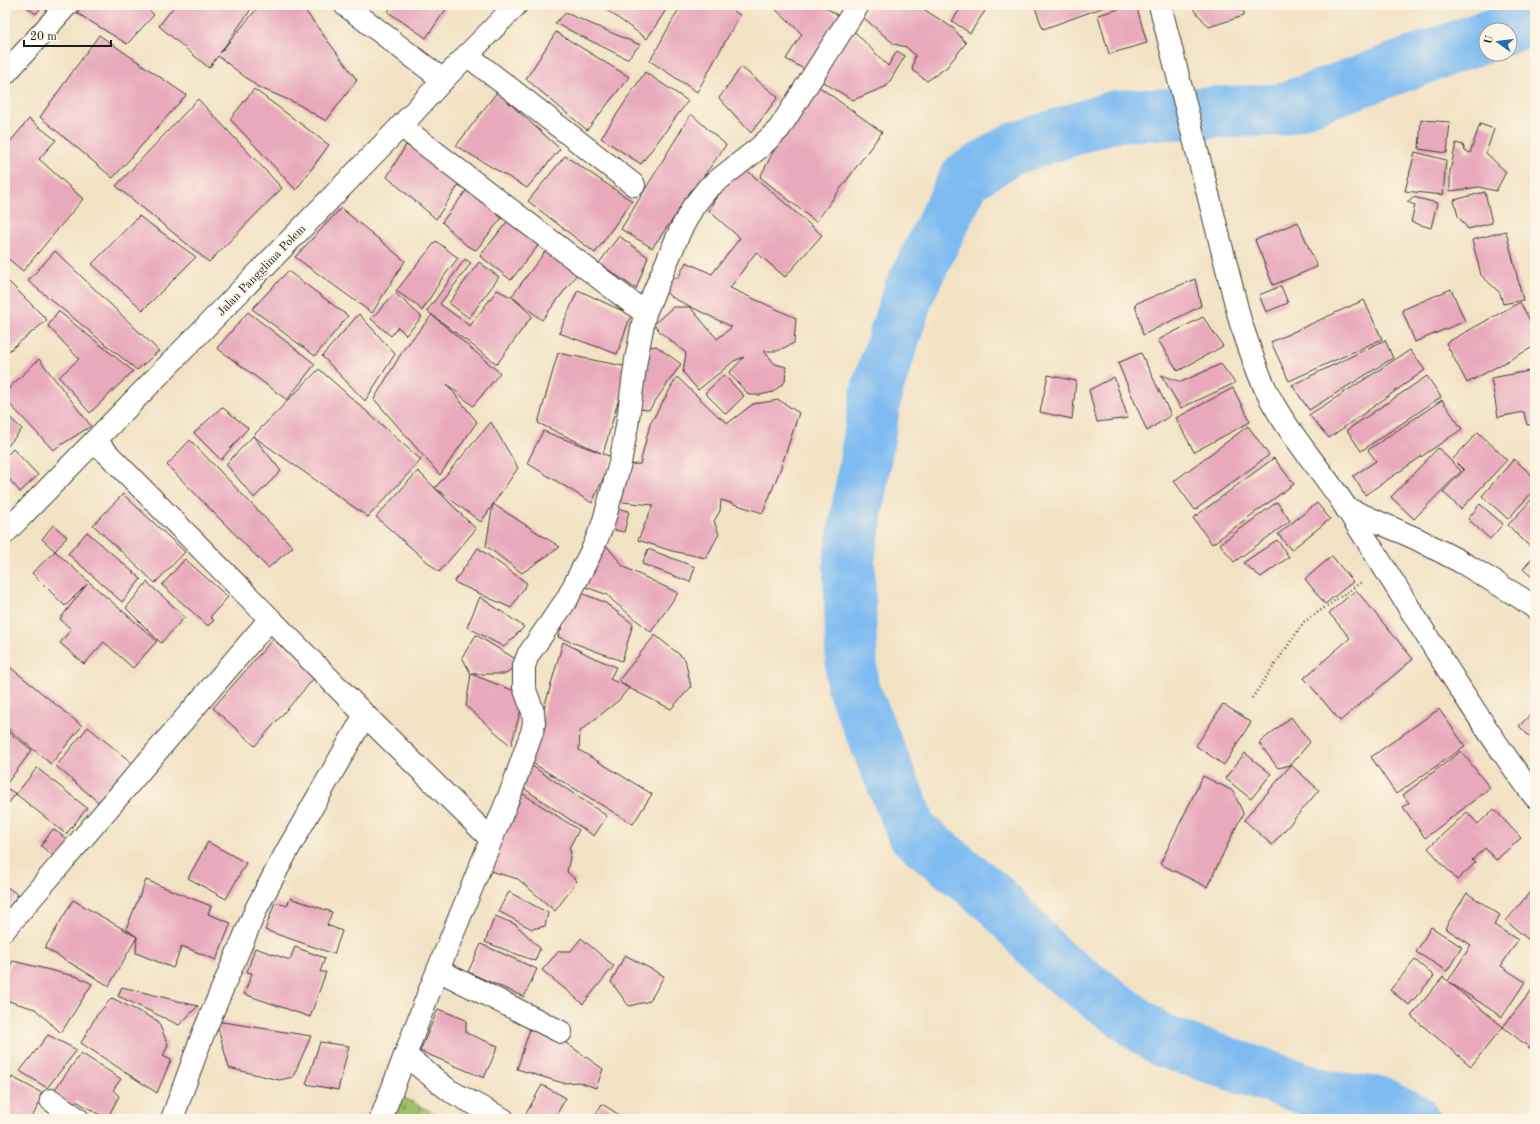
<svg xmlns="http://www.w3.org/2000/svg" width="1540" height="1124" font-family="'Old Standard TT',serif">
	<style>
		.cemetery { fill: url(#cemetery-stones); stroke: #5e6e43 }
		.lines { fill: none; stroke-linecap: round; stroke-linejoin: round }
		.river { stroke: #7ebbf1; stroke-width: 52 }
		.building { fill: #e8a9bc }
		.minor-casing { stroke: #3c3a35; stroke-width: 24 }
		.tertiary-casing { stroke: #3c3a35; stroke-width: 24 }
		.path { stroke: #3c3a35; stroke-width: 2.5; stroke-dasharray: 1 3; stroke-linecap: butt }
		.minor { stroke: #fff; stroke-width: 22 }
		.tertiary { stroke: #fff; stroke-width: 22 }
		.labels { text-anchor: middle; stroke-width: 3.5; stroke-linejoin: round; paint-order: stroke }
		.street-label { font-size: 12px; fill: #1c1c1c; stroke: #fcf5e5 }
	</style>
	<defs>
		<pattern id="cemetery-stones" width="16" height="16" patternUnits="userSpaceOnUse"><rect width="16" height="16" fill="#9fc16a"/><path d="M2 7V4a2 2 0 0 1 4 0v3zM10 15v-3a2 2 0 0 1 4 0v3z" fill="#88a55b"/></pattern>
	</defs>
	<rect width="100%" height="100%" fill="#fcf5e5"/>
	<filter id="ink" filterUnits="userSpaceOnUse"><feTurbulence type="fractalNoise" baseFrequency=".025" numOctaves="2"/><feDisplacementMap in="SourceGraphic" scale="8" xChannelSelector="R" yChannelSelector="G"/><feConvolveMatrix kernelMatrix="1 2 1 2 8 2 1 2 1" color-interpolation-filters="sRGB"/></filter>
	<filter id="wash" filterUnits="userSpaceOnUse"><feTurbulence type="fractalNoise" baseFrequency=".012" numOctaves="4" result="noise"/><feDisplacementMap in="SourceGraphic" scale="16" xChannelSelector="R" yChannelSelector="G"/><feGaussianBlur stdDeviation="0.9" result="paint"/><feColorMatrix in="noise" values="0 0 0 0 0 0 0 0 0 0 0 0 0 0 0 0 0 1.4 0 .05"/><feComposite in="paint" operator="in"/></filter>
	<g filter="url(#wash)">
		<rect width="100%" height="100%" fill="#f2e2c4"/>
		<polygon class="cemetery" points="398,1095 446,1119 389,1119"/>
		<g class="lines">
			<g class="river">
				<polyline points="1502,30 1535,18"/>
				<polyline points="1413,1119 1382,1103 1329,1097 1162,1041 1053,962 998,902 913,833 852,685 849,560 877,389 909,292 965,178 1010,150 1115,116 1280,110 1486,36"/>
			</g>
		</g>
		<g id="blocks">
			<g class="building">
				<polygon points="24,5 43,5 36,14"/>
				<polygon points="83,5 144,5 154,15 127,44 77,13"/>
				<polygon points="175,5 254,5 220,53 260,5 301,5 357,80 326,121 296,103 258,87 218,56 209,68 159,26"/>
				<polygon points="392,5 449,5 426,38 388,12"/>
				<polygon points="600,5 669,5 647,39"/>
				<polygon points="681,5 724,5 740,15 697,92 650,61"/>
				<polygon points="773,5 822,5 840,17 806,70 786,59 802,34 773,7"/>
				<polygon points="871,5 917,5 953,28 966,43 946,68 927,81 912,70 915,55 906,47 894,44 863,17"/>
				<polygon points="963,5 989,5 970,33 952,21"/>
				<polygon points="1034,5 1110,5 1043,29"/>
				<polygon points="1134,5 1136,5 1147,43 1109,54 1098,15"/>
				<polygon points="1193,5 1243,5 1243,16 1209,27 1194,10"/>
				<polygon points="566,13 640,45 627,59 555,23"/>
				<polygon points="853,30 888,66 897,51 905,56 887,86 853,100 821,81"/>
				<polygon points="556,32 629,77 587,130 526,79"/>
				<polygon points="99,35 186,95 113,178 40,117"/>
				<polygon points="741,67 778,97 751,133 719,98"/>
				<polygon points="645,72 688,101 641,164 601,138"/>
				<polygon points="811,81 882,132 816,222 760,177"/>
				<polygon points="254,89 329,145 296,190 230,119"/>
				<polygon points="497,92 560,149 527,188 456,146"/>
				<polygon points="198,99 282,188 209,262 116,186"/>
				<polygon points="691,114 726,145 652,248 621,229"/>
				<polygon points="29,119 56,140 39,159 83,199 23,271 5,256 5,148"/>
				<polygon points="1421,120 1450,122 1447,153 1419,149"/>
				<polygon points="1480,124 1494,129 1486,153 1506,172 1496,191 1479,187 1450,191 1450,172 1456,143 1463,145 1465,151 1470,153"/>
				<polygon points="406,145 462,180 436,219 387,177"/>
				<polygon points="1415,152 1446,160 1443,195 1405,191"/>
				<polygon points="565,156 632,201 595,253 528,201"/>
				<polygon points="743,167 822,235 785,277 756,252 730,288 796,318 794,343 777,351 764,351 775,364 786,367 785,382 773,392 760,395 749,395 729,373 744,357 734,361 698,390 683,372 686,353 661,333 654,324 673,307 690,307 717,339 732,327 671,297 662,289 666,277 678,278 686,262 712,274 740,238 709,211 715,199"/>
				<polygon points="469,187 505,214 476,250 467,246 442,222"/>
				<polygon points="1485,192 1492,223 1468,229 1458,216 1454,200"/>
				<polygon points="1413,197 1437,203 1431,228 1411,222 1415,205 1407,202"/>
				<polygon points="341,208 405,261 372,313 295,257"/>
				<polygon points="139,216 196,257 143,310 92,264"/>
				<polygon points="510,218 541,242 511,280 480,256"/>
				<polygon points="1298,222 1317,267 1273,285 1255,240"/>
				<polygon points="1506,231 1523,300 1503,304 1500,293 1481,275 1472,240"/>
				<polygon points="619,236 648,257 636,289 599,263"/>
				<polygon points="436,241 458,258 441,280 422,311 417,305 396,291"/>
				<polygon points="547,249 578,273 542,320 512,297 532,316 497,364 427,311 465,259 471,263 440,304 470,326 497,290 511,297"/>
				<polygon points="55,251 159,351 137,370 28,281"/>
				<polygon points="479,262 499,277 469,318 449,303"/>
				<polygon points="288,271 348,316 315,356 252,309"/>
				<polygon points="5,278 47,320 5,354"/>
				<polygon points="1195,279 1201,306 1143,335 1135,304"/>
				<polygon points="1281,286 1288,303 1266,312 1259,295"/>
				<polygon points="1451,289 1465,321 1415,342 1402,310"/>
				<polygon points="578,290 631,315 617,354 559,333"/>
				<polygon points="395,293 422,317 406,335 398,327 391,336 371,319"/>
				<polygon points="1364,300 1382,339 1289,381 1271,342"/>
				<polygon points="1520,302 1535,330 1535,346 1467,383 1446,343"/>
				<polygon points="58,311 133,371 90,413 59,377 79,359 48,326"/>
				<polygon points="248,312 315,364 287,400 217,348"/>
				<polygon points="359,314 395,354 365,401 322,356"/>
				<polygon points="432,315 500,373 473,406 447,384 477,422 440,475 374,399 404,349"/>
				<polygon points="1203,317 1223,346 1178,371 1158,340"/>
				<polygon points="1385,340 1393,358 1309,410 1292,385"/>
				<polygon points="656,346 681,364 649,410 638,409 646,348"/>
				<polygon points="1410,350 1425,370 1329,438 1309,415"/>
				<polygon points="558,353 628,367 603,454 613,457 592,503 527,463 543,431 601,453 538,423"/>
				<polygon points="1141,353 1171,415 1147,431 1118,363"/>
				<polygon points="39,359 91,426 53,450 5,399 5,392"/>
				<polygon points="1221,364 1235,383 1181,408 1161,375 1181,382"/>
				<polygon points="319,369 421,460 368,517 253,436"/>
				<polygon points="1535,370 1535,424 1527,425 1524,412 1498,417 1491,378"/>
				<polygon points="724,375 744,396 726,414 705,393"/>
				<polygon points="1048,375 1076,381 1072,419 1040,412"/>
				<polygon points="1427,376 1441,397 1361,451 1347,430"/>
				<polygon points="677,377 719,417 728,423 753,404 779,400 799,413 780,470 763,513 721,500 720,511 714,521 719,534 706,558 672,551 638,540 653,505 612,501 621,465 640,464 650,424"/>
				<polygon points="1114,377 1128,418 1097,422 1089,390"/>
				<polygon points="1233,388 1250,422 1194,452 1176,418"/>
				<polygon points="1442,400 1462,429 1365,495 1353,476 1376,461 1368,450"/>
				<polygon points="222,407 248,428 221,460 194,433"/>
				<polygon points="5,413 22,429 5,449"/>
				<polygon points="491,422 518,468 481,522 435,488"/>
				<polygon points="1248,426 1269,455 1195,510 1174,481"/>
				<polygon points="1478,432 1507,460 1461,509 1443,492 1464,470 1453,459"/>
				<polygon points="253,436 281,471 254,498 226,464"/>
				<polygon points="190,440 293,547 268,568 167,465"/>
				<polygon points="1438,448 1461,471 1414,519 1391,497"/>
				<polygon points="13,449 38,475 20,492 5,474 5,457"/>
				<polygon points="1274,458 1294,484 1212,544 1193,518"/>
				<polygon points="1514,459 1535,478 1535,489 1508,519 1482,496"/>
				<polygon points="418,471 476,529 439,572 376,517"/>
				<polygon points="123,494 185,552 155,583 93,525"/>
				<polygon points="1535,496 1535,545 1532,549 1508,525"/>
				<polygon points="1277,502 1290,521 1234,562 1220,544"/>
				<polygon points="1317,503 1330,519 1291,550 1278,534"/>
				<polygon points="493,504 560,547 522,573 486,546"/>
				<polygon points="1480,504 1503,524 1490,539 1468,519"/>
				<polygon points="615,508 629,511 624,532 610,529"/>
				<polygon points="53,525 67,537 55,551 42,539"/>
				<polygon points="87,532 141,579 122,602 68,554"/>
				<polygon points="601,539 624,567 678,593 651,632 613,601 608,595 580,585"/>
				<polygon points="1277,540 1289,557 1261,577 1243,563"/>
				<polygon points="478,548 527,583 511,608 454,582"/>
				<polygon points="648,549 695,567 690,582 642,564"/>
				<polygon points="55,551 89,582 157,641 133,668 104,642 84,664 60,643 71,629 60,619 87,584 65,606 32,573"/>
				<polygon points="1535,555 1535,580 1523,569"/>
				<polygon points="1332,556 1353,582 1325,604 1305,579"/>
				<polygon points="185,559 228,597 210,617 214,620 208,626 162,585"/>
				<polygon points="147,582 185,617 161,643 126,608"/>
				<polygon points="1356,590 1413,659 1340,721 1304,678 1350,638 1329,613"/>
				<polygon points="576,591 604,602 633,624 622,661 558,637"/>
				<polygon points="480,597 524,627 504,647 467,627"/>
				<polygon points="476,635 519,661 506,674 471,674 525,695 511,746 466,706 471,674 462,657"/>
				<polygon points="655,635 685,659 691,687 671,709 629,688 618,701 580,731 579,750 652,794 633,824 529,761 563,642 590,656 616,667 610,679 629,688 619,680"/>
				<polygon points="273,639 316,676 255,746 213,708"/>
				<polygon points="5,663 82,726 51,764 5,726"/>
				<polygon points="1223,704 1251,722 1224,765 1196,746"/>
				<polygon points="1439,709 1465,746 1396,794 1371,757"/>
				<polygon points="1535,710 1535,742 1519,726"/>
				<polygon points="1291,717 1310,742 1291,765 1278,768 1259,743"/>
				<polygon points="88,727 137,767 104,807 56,766"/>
				<polygon points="5,729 32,750 5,786"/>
				<polygon points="1461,751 1490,788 1425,838 1403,807 1409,803 1403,795"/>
				<polygon points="1245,753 1271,774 1251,799 1225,778"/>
				<polygon points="1291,765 1319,790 1272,845 1244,820"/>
				<polygon points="532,766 607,816 594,836 519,785"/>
				<polygon points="37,768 87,808 66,834 16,794"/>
				<polygon points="1203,776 1233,791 1243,813 1207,887 1160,864"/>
				<polygon points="5,787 16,794 5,807"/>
				<polygon points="520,792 579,830 569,848 571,853 567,872 577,881 555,911 518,879 486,870"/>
				<polygon points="1494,809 1521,838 1496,860 1485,848 1472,860 1475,863 1457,880 1428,848 1467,812 1478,824"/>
				<polygon points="53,829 71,842 58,859 41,846"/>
				<polygon points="208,842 246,863 226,899 188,878"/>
				<polygon points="146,880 211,906 208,914 231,923 216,960 182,946 173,968 136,953 137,937 109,986 45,948 73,900 137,937 126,929"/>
				<polygon points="5,885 18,895 5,912"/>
				<polygon points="1535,886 1535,945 1506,921"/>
				<polygon points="509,892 548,913 545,926 532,929 498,911"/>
				<polygon points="1467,893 1500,915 1494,925 1518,940 1501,966 1525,982 1502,1017 1449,982 1503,1027 1471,1066 1411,1016 1443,977 1448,981 1471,945 1445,928"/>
				<polygon points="290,898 332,912 327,925 342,931 334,954 265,930 275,902 287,906"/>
				<polygon points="495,916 515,924 540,948 535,961 485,942"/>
				<polygon points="1431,927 1462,947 1447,971 1416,952"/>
				<polygon points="581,938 614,966 583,1004 542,970 559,951 571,951"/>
				<polygon points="481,944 537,969 524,997 468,972"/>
				<polygon points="295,947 325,958 320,972 326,972 310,1017 244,994 252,973 247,972 255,948 290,960"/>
				<polygon points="625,955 664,976 650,1001 629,1006 611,982"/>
				<polygon points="1415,960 1434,976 1409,1005 1390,990"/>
				<polygon points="13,961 78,977 92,984 61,1033 35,1009 5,1000 5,974"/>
				<polygon points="1535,986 1535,1052 1503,1027"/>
				<polygon points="122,987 198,1006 179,1025 118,996"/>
				<polygon points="112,998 158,1021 168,1045 163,1056 171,1060 157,1093 81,1043 96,1016"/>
				<polygon points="438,1009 466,1020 466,1033 498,1046 484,1078 420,1051"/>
				<polygon points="216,1021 311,1036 293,1077 279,1080 229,1068"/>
				<polygon points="530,1029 559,1038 603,1069 596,1088 579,1082 563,1083 517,1069"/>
				<polygon points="48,1035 77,1050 47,1088 20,1071"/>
				<polygon points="320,1042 349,1046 338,1090 306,1084"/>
				<polygon points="81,1053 121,1079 113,1090 119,1096 107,1119 76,1101 73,1106 53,1092"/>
				<polygon points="12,1077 44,1094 31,1119 5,1119 5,1090"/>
				<polygon points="542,1085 566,1098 554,1119 523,1119"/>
				<polygon points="602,1104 626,1119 593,1119"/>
			</g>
		</g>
	</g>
	<g filter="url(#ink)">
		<use href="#blocks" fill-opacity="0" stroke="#3c3a35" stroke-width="1"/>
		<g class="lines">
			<defs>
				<g id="minor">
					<polyline points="345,5 443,80"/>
					<polyline points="467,55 634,185"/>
					<polyline points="5,74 67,5"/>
					<polyline points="401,126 645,313"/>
					<polyline points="95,441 365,715 491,839"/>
					<polyline points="5,929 270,619"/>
					<polyline points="438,970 561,1032"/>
					<polyline points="405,1055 450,1091 503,1119"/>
					<polyline points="51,1100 78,1119"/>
					<polyline points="172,1119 203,1034 257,907 288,849 365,715"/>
					<polyline points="381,1119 429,992 512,789 532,732 534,723 533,712 524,687 524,666 528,655 567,599 593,548 603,524 620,463 627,426 636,360 645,313 680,231 693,207 708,188 759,148 779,129 858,5"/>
				</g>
				<g id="tertiary">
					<path d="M1160,5l81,319c10,27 18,56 33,81 21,37 50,68 73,104 62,96 119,196 188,288"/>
					<polyline points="1346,508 1417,539 1463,563 1521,598 1535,608"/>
					<polyline points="5,533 401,126 443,80 516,5"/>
				</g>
			</defs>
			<use href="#minor" class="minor-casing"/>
			<use href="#tertiary" class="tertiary-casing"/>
			<polyline class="path" points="1252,698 1304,622 1363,581"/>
			<use href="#minor" class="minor"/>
			<use href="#tertiary" class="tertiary"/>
		</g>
	</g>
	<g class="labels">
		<g class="street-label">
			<text transform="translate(261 270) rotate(-46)" y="4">Jalan Pangglima Polem</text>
		</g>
	</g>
	<rect width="1540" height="1124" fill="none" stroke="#fcf5e5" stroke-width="20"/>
	<g transform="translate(1498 42) rotate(284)"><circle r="19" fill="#fcf5e5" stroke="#a29e95"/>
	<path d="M0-3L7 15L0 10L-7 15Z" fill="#1f6fb2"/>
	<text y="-6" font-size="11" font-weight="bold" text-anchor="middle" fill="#1c1c1c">U</text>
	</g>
	<path d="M24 40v6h87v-6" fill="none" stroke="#1c1c1c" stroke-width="2"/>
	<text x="30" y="40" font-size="12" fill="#1c1c1c" stroke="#fcf5e5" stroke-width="3" paint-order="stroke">20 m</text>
</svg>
